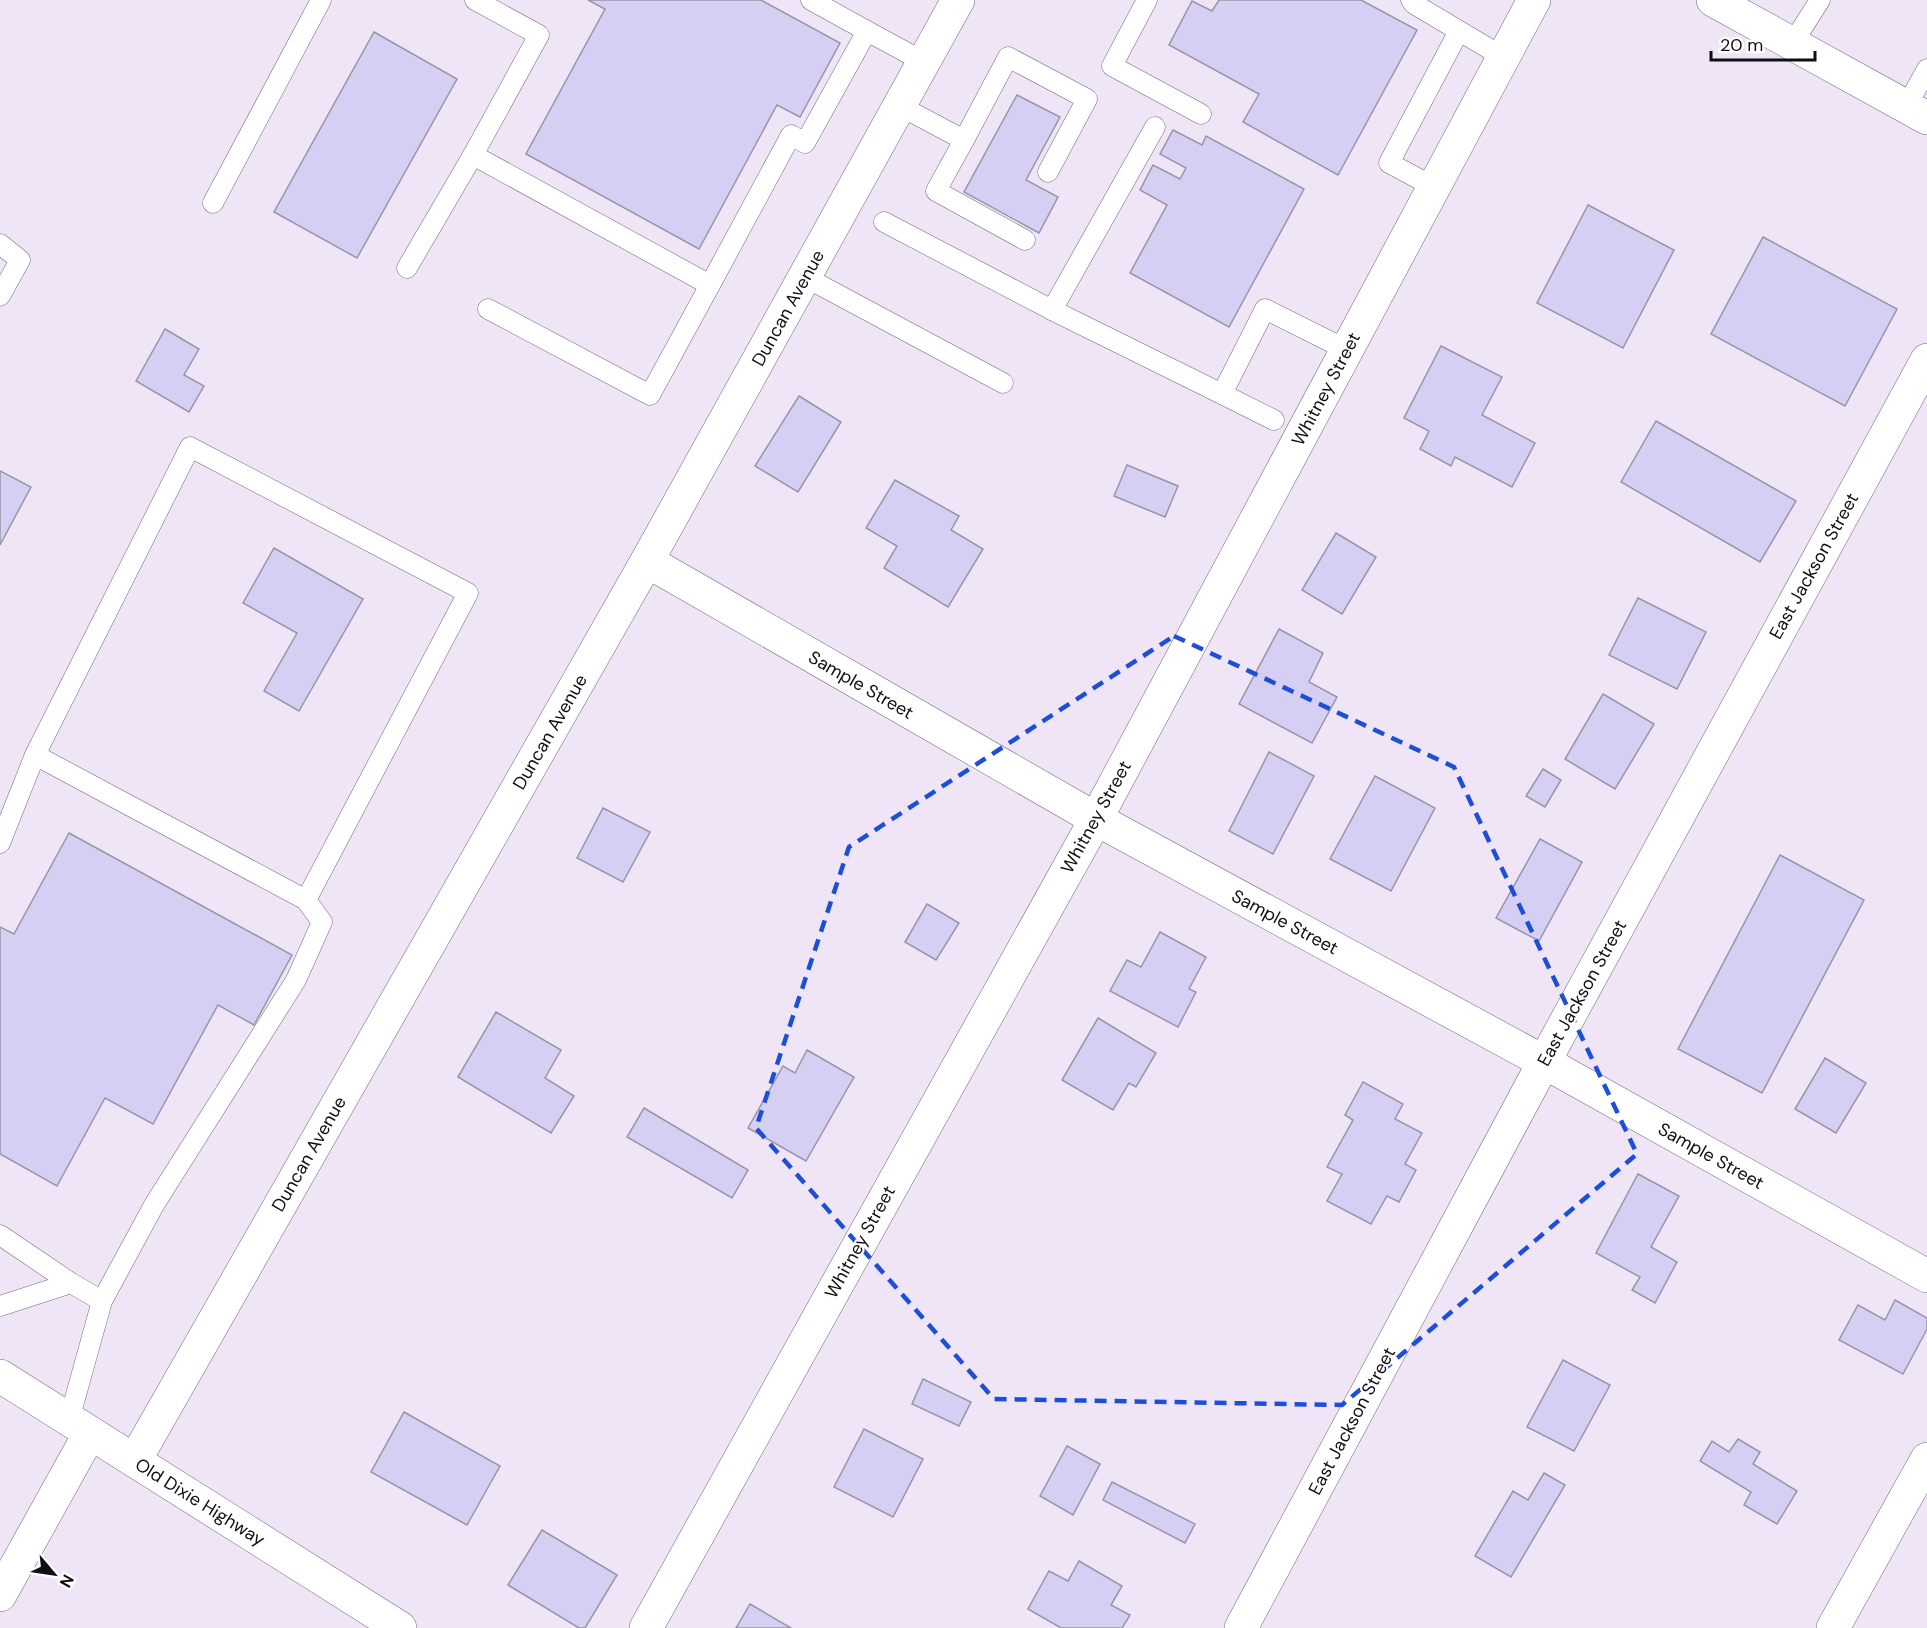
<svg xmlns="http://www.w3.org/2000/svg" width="1927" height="1628" font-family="'DM Sans',sans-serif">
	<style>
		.building { fill: #d5cff3; stroke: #9895a7; stroke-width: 1.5 }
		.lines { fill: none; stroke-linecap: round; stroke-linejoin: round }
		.service-casing { stroke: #726978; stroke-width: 21 }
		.minor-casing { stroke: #726978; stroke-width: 34 }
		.tertiary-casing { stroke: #726978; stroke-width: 34 }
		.primary-casing { stroke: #726978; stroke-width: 34 }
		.service { stroke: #fff; stroke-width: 20 }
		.minor { stroke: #fff; stroke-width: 33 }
		.tertiary { stroke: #fff; stroke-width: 33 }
		.primary { stroke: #fff; stroke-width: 33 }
		.marked { fill: none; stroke: #1d4ed8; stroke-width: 4.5; stroke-dasharray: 12 8; stroke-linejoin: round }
		.labels { text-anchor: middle; stroke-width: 4.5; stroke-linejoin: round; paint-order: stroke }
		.street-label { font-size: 18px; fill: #110e13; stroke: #fff }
	</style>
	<rect width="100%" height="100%" fill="#efe5f6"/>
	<g class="building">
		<polygon points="588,0 761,0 840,43 800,117 777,105 699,249 526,154 605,9"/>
		<polygon points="1219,0 1361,0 1417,30 1338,175 1243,122 1259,94 1169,45 1192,1 1212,11"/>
		<polygon points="374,32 457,79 357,258 274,212"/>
		<polygon points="1017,95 1060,117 1026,180 1058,197 1039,233 964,192"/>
		<polygon points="1173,130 1202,145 1206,136 1304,189 1229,327 1130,273 1167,205 1140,190 1153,165 1180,179 1186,168 1160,154"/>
		<polygon points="1588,205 1674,250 1623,348 1537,303"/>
		<polygon points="1763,237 1897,309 1845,406 1711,334"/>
		<polygon points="165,329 199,349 184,375 204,386 189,412 136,381"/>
		<polygon points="1441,346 1502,377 1482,415 1535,443 1512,487 1455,457 1451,466 1420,449 1429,431 1404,418"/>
		<polygon points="799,396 841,422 798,492 755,466"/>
		<polygon points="1656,421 1796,501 1760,562 1621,482"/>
		<polygon points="1127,465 1178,486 1165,517 1114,496"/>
		<polygon points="0,471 31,487 0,545"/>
		<polygon points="895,480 959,516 951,530 983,549 948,607 884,568 897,546 866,528"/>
		<polygon points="1336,533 1376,557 1342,614 1302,590"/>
		<polygon points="274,548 363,599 299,711 264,691 297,633 243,603"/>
		<polygon points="1638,598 1706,632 1677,689 1609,655"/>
		<polygon points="1279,629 1323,653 1309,682 1337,697 1312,743 1239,704"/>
		<polygon points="1603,694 1654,724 1615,789 1565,759"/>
		<polygon points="1269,752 1314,776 1273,854 1229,831"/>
		<polygon points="1543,769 1561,780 1545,807 1526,796"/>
		<polygon points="1375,776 1435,808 1391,891 1330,859"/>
		<polygon points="603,808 650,832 623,882 577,858"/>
		<polygon points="69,833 292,955 254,1025 218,1005 153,1124 105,1098 57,1186 0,1154 0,927 14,934"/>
		<polygon points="1540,839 1582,862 1539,941 1496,918"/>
		<polygon points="1780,855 1864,900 1762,1093 1678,1049"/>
		<polygon points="927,904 959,923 936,960 905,942"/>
		<polygon points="1160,932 1206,957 1189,989 1196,992 1178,1027 1110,991 1127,960 1141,967"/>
		<polygon points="496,1012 561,1050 545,1078 574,1096 551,1133 458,1077"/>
		<polygon points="1098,1018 1156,1053 1136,1087 1129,1083 1113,1110 1062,1080"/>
		<polygon points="807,1050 854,1077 806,1161 748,1128 783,1066 795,1073"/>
		<polygon points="1825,1058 1866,1083 1836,1133 1795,1109"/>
		<polygon points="1363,1082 1403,1104 1395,1119 1422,1133 1405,1164 1416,1170 1399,1202 1387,1196 1371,1224 1327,1201 1342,1174 1327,1167 1353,1120 1345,1115"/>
		<polygon points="644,1108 748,1170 732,1198 627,1137"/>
		<polygon points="1638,1174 1679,1196 1651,1247 1677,1262 1655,1303 1632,1290 1640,1277 1596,1253"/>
		<polygon points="1895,1300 1927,1318 1927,1329 1903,1374 1839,1340 1858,1305 1885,1320"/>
		<polygon points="1563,1360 1610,1385 1574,1451 1527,1427"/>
		<polygon points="923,1379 971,1402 959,1426 912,1404"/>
		<polygon points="404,1412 500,1466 467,1525 371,1472"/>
		<polygon points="864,1429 923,1459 893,1517 834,1487"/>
		<polygon points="1738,1439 1760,1452 1753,1464 1797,1491 1777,1524 1744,1505 1751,1492 1700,1461 1712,1441 1729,1452"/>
		<polygon points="1067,1446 1100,1464 1073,1515 1040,1496"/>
		<polygon points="1544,1473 1565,1485 1511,1577 1475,1556 1513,1491 1528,1500"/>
		<polygon points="1112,1482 1195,1524 1185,1543 1103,1500"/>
		<polygon points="542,1530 617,1575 585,1628 579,1628 508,1585"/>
		<polygon points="1079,1561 1122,1586 1111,1605 1130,1615 1122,1628 1061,1628 1028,1609 1049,1571 1068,1581"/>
		<polygon points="750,1604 791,1628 736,1628"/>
	</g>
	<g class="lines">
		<defs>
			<g id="service">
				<polyline points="475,0 539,35 473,155 710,285 791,135 805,143 867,31 924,62"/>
				<polyline points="811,0 867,31"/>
				<polyline points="1147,0 1112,66 1201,114"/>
				<polyline points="1411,0 1414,4 1503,57"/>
				<polyline points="1792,44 1820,0"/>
				<polyline points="900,106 964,140 1008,57 1087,99 1048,172"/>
				<polyline points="1906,107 1927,69"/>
				<polyline points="964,140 936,191 1025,240"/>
				<polyline points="1434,187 1389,163 1459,31"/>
				<polyline points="213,203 321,0"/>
				<polyline points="884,222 1052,310 1222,394"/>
				<polyline points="0,244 20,260 0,296"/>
				<polyline points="407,268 473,155"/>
				<polyline points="805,277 1003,383"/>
				<polyline points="488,309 650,395 710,285"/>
				<polyline points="1052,310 1155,127"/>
				<polyline points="1274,420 1222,394 1265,309 1347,350"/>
				<polyline points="35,755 190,447 468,593 306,900"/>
				<polyline points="0,843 35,755 306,900 322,922 296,980 154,1205 102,1301 69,1420"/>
				<polyline points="0,1235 71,1283 102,1301"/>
				<polyline points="0,1306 71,1283"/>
			</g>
			<g id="minor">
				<polyline points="647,561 1096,819 1544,1062 1927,1276"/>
				<polyline points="135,1460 647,561 958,0"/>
				<polyline points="0,1595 90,1433"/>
				<polyline points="646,1628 1096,819 1534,0"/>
				<polyline points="1241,1628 1544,1062 1927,360"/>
				<polyline points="1833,1628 1927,1459"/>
			</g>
			<polyline id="tertiary" points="0,1376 400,1628"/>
			<polyline id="primary" points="1713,0 1927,118"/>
		</defs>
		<use href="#service" class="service-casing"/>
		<use href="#minor" class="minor-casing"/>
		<use href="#tertiary" class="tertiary-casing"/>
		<use href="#primary" class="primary-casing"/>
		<use href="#service" class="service"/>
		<use href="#minor" class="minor"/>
		<use href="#tertiary" class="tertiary"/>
		<use href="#primary" class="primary"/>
	</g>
	<path class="marked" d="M1174,636l280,131 183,387 -295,251 -348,-6 -238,-271 93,-281z"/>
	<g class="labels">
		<g class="street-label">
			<text transform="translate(788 308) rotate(-61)" y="6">Duncan Avenue</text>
			<text transform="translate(1326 389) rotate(-62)" y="6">Whitney Street</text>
			<text transform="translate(1814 566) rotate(-61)" y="6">East Jackson Street</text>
			<text transform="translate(861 685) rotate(30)" y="6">Sample Street</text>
			<text transform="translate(550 732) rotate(-60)" y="6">Duncan Avenue</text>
			<text transform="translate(1096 817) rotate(-61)" y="6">Whitney Street</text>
			<text transform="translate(1285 922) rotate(28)" y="6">Sample Street</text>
			<text transform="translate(1582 993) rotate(-61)" y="6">East Jackson Street</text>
			<text transform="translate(309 1154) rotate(-60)" y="6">Duncan Avenue</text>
			<text transform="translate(1711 1156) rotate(29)" y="6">Sample Street</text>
			<text transform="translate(860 1242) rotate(-61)" y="6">Whitney Street</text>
			<text transform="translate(1352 1421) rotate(-62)" y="6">East Jackson Street</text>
			<text transform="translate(200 1502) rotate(32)" y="6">Old Dixie Highway</text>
		</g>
	</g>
	<g transform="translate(54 1574) rotate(119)" stroke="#ffffff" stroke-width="4.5" paint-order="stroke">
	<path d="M0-4.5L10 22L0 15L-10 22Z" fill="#110e13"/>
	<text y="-9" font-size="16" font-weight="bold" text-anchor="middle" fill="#110e13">N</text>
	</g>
	<path d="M1711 51v9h104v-9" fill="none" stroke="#110e13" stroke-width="3"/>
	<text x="1720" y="51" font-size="18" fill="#110e13" stroke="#ffffff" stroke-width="4.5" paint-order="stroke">20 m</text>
</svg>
